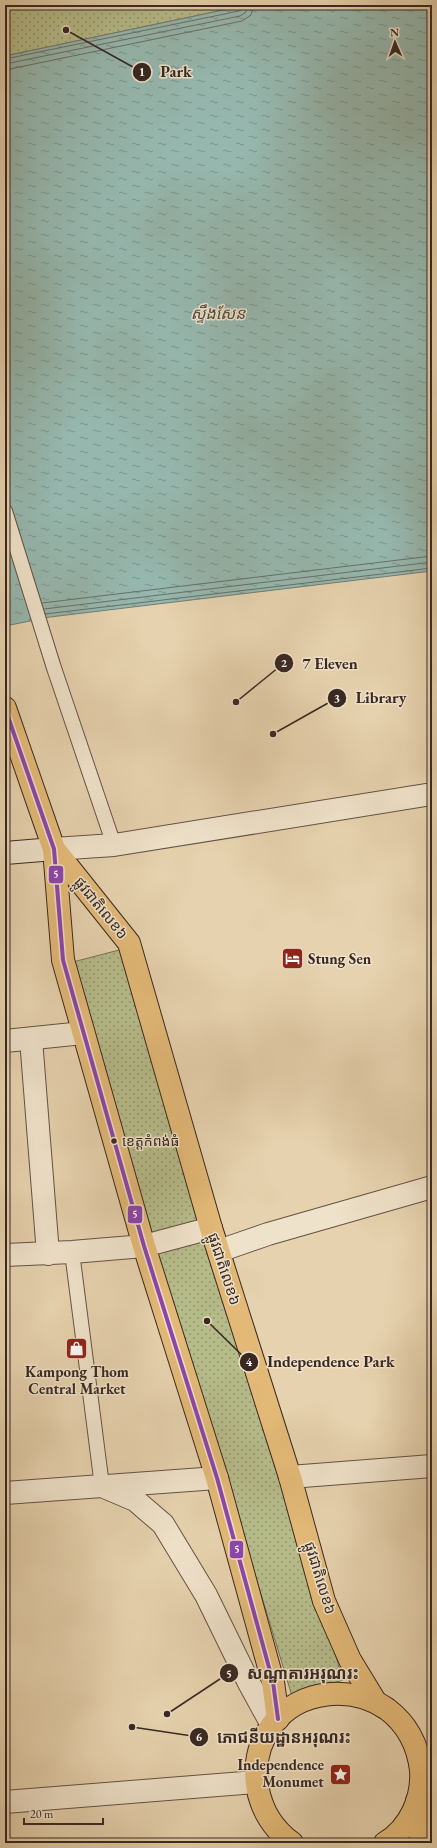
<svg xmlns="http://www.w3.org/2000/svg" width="437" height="1848" font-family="'EB Garamond','Noto Sans Khmer',serif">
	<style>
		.grass { fill: url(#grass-dots); stroke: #787256 }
		.water { fill: url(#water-ripples); stroke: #717e76 }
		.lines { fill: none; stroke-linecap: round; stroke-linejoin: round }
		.shore { stroke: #687068; stroke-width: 1 }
		.lane-casing { stroke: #645245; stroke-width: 16 }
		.street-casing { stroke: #645245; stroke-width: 24 }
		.secondary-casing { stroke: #392822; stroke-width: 24 }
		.primary-casing { stroke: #392822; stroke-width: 24 }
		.lane { stroke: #efe2ca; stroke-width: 14 }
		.street { stroke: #efe2ca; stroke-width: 22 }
		.secondary { stroke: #efe2ca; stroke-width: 22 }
		.primary { stroke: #e3b977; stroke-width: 22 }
		.bus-1-casing { stroke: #efe2ca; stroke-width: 7 }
		.bus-1 { stroke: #8e44ad; stroke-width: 4 }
		.bus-dot { fill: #392822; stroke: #efe2ca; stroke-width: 1.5 }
		.labels { text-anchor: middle; stroke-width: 3; stroke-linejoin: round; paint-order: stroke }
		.bus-label { font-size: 14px; fill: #392822; stroke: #efe2ca; text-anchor: start }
		.street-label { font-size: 15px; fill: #392822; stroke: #efe2ca }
		.poi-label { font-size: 15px; font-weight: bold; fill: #392822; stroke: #efe2ca; text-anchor: start }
		.water-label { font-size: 16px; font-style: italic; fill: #504c45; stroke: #efe2ca }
		.leader { fill: none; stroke: #392822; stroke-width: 1.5 }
		.callout-dot { fill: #392822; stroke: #efe2ca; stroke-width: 1.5 }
		.mark-label { font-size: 12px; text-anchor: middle; font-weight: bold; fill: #fff }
		.callout-label { font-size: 16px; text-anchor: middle; font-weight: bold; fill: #392822; stroke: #efe2ca; stroke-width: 3; stroke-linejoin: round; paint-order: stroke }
		.line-badge { stroke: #efe2ca; stroke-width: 1.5 }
		.badge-label { font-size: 11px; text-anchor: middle; font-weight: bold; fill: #fff }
	</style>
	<defs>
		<pattern id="grass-dots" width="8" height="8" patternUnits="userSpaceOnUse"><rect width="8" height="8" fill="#b6bb8a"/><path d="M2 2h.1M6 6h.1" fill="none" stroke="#959870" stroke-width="1.8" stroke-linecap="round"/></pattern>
		<pattern id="water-ripples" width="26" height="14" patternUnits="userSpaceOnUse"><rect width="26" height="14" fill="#96b7ae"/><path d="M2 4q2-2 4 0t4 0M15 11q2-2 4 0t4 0" fill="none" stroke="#7b958d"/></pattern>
	</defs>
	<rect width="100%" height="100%" fill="#e6d2ae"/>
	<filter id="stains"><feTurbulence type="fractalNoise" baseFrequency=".005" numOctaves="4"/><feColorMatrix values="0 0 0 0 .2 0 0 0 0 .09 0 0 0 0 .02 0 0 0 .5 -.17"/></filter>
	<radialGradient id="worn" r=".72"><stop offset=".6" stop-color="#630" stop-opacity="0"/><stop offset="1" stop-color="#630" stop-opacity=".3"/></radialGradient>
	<g class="grass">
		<polygon points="5,5 247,5 5,56"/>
		<polygon points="123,949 343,1680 292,1696 69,963"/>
	</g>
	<polygon class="water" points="247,5 432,5 432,571 50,617 5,626 5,56"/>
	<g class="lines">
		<g class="shore">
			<polyline points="5,59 239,11 242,9 243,5"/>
			<polyline points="5,64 240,16 246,12 248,5"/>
			<polyline points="5,70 242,21 251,15 254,5"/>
			<polyline points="42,603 432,556"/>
			<polyline points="44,609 432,562"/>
			<polyline points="45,614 432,568"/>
		</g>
		<defs>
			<g id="lane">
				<polyline points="5,511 54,668 114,845"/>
				<polyline points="72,1252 102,1486"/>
			</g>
			<g id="street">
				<polyline points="54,849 114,845 432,794"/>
				<polyline points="31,1039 48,1254"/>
				<polyline points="5,1041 83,1033"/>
				<polyline points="219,1251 268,1234 432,1187"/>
				<polyline points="5,1255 72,1252 144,1246 211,1228"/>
				<polyline points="290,1477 432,1466"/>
				<polyline points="107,1486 217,1478"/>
				<polyline points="5,1493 102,1486 135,1500 163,1524 206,1595 249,1683 272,1725"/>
				<polyline points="5,1802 256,1782"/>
			</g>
			<polyline id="secondary" points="5,853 54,849"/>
			<g id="primary">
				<polyline points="5,708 54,849 63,960 144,1246 217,1478 273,1682 278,1719"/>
				<polyline points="54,849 129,943 211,1228 290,1477 324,1601 350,1660 375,1701"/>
				<polyline points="417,1801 421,1843"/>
				<path d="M292,1843c-37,-27 -48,-80 -20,-118 27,-36 80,-40 115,-16 20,15 31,37 34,61 2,28 -11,58 -36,73"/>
			</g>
		</defs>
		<use href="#lane" class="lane-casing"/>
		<use href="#street" class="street-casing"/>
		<use href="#secondary" class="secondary-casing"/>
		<use href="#primary" class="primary-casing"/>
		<use href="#lane" class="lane"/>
		<use href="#street" class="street"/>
		<use href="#secondary" class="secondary"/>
		<use href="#primary" class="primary"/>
		<defs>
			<polyline id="bus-1" points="5,708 54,849 63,960 144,1246 217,1478 273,1682 278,1719"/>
		</defs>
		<use href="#bus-1" class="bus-1-casing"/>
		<use href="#bus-1" class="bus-1"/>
	</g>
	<defs>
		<symbol id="hotel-square" viewBox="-11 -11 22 22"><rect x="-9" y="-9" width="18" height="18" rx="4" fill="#8f2418" stroke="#efe2ca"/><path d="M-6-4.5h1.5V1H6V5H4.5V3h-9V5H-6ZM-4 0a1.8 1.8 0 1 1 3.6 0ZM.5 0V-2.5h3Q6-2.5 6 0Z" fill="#fff"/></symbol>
		<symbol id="shop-square" viewBox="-11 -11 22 22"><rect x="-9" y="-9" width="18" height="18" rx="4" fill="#8f2418" stroke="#efe2ca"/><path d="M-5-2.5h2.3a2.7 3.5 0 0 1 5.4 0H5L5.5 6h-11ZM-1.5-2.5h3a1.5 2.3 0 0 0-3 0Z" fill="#fff"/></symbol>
		<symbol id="sight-square" viewBox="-11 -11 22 22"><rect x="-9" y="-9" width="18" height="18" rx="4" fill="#8f2418" stroke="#efe2ca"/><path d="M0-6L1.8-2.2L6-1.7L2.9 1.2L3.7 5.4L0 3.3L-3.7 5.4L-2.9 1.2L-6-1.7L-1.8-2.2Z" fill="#fff"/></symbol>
	</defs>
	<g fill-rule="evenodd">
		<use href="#hotel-square" x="280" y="946" width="25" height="25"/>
		<use href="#shop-square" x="64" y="1336" width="25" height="25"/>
		<use href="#sight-square" x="328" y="1762" width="25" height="25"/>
	</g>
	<circle class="bus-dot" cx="114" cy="1141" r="3.5"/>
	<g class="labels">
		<g class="bus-label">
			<text x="122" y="1146">ខេត្តកំពង់ធំ</text>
		</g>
		<g class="street-label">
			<text transform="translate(101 908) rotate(51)" y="5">ផ្លូវជាតិលេខ៦</text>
			<text transform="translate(224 1269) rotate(72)" y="5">ផ្លូវជាតិលេខ៦</text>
			<text transform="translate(320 1578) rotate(73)" y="5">ផ្លូវជាតិលេខ៦</text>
		</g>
		<g class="poi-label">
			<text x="308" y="964">Stung Sen</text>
			<text x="77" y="1377" text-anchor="middle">Kampong Thom<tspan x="77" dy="17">Central Market</tspan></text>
			<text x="324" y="1770" text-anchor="end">Independence<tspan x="324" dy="17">Monumet</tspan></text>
		</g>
		<g class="water-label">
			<text x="218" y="319">ស្ទឹងសែន</text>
		</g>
	</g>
	<path class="leader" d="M66 30L142 72M236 702L284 663M273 734L337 698M207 1321L249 1362M167 1714L229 1673M132 1727L199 1737"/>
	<g class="callout-dot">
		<circle cx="66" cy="30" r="4"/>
		<circle cx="236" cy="702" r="4"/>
		<circle cx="273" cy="734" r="4"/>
		<circle cx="207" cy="1321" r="4"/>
		<circle cx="167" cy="1714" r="4"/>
		<circle cx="132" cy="1727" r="4"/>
		<circle cx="142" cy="72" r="10"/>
		<circle cx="284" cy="663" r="10"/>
		<circle cx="337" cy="698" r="10"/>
		<circle cx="249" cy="1362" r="10"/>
		<circle cx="229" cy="1673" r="10"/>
		<circle cx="199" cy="1737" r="10"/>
	</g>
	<g class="mark-label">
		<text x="142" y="76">1</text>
		<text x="284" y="667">2</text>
		<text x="337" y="702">3</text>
		<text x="249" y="1366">4</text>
		<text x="229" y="1678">5</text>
		<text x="199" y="1741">6</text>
	</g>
	<g class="callout-label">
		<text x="176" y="77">Park</text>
		<text x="330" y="669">7 Eleven</text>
		<text x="381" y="703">Library</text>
		<text x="331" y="1367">Independence Park</text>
		<text x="303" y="1679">សណ្ឋាគារអរុណរះ</text>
		<text x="284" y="1743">ភោជនីយដ្ឋានអរុណរះ</text>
	</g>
	<g class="line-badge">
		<rect x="48" y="865" width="16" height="19" rx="4" fill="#8e44ad"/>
		<rect x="127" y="1205" width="16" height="19" rx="4" fill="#8e44ad"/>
		<rect x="229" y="1540" width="15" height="19" rx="4" fill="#8e44ad"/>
	</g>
	<g class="badge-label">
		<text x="56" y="878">5</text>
		<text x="135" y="1218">5</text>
		<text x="237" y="1553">5</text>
	</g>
	<rect width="437" height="1848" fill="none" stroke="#e6d2ae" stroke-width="20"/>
	<rect x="6" y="6" width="425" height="1836" fill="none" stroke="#392822" stroke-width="2"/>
	<rect x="10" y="10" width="417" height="1828" fill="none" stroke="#392822"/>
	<g transform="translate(395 42) rotate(358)" stroke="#efe2ca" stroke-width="3" paint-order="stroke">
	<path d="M0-3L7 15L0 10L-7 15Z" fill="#392822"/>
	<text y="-6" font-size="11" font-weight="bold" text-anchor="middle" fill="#392822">N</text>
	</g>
	<path d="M24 1818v6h79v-6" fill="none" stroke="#392822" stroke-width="2"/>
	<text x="30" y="1818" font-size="12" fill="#392822" stroke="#efe2ca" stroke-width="3" paint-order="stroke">20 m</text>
	<rect width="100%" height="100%" filter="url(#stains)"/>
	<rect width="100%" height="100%" fill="url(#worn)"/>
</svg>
